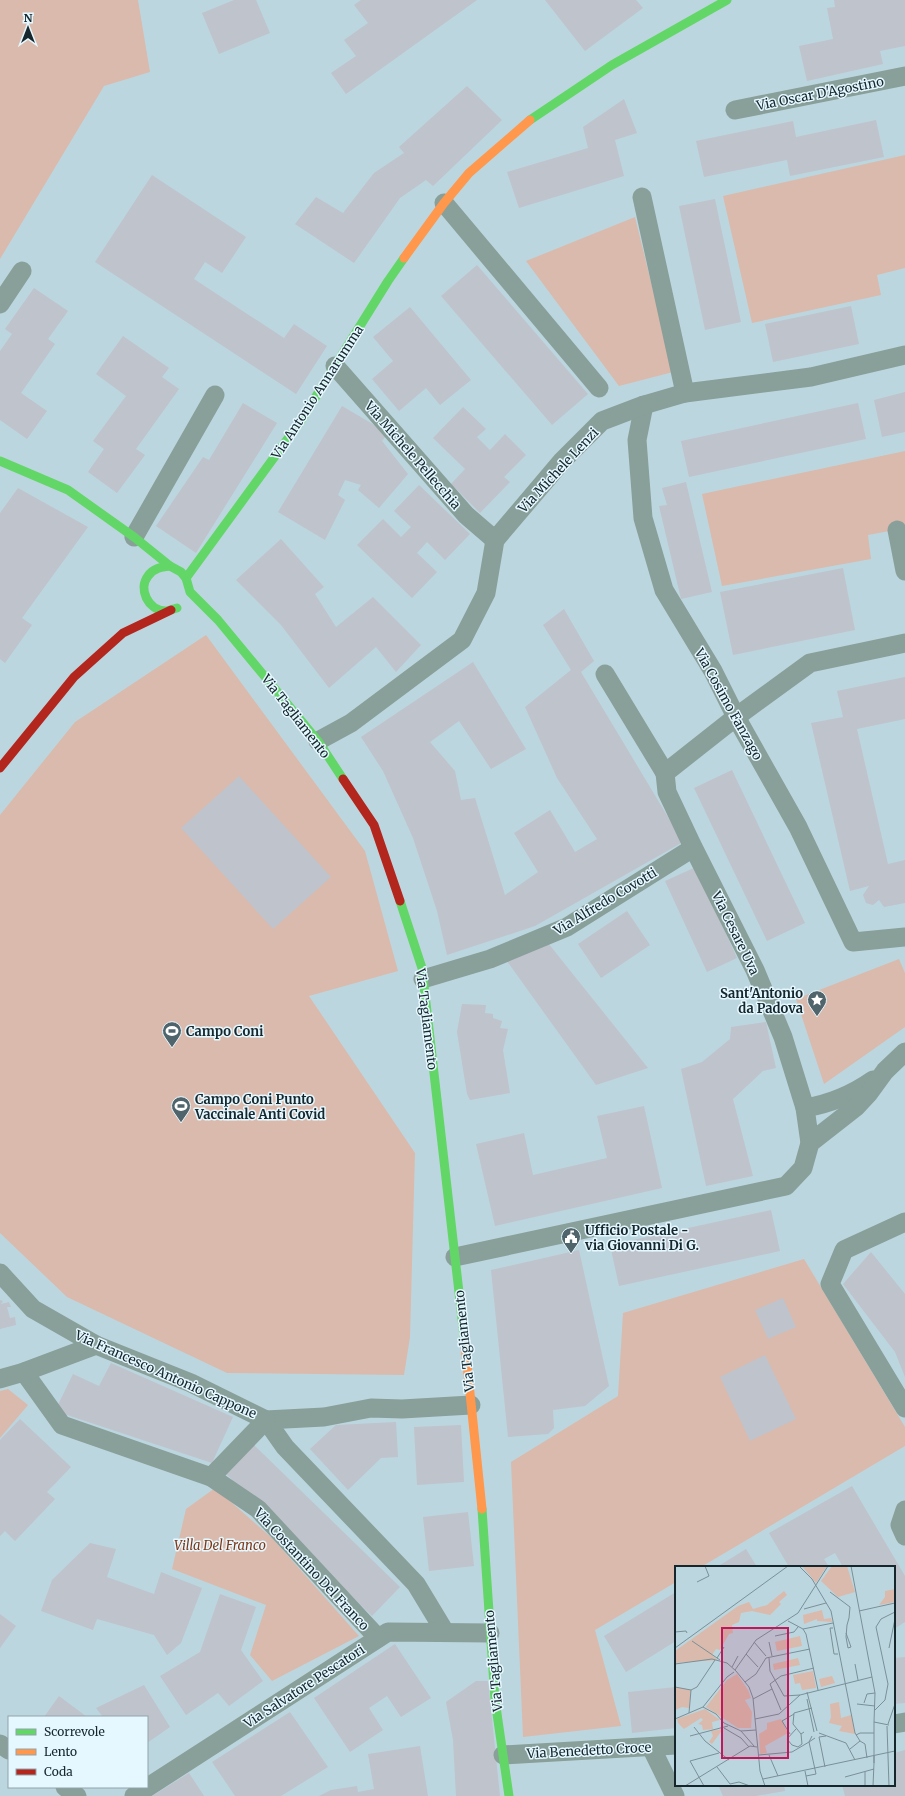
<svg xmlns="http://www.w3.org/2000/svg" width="905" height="1796" font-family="Merriweather,serif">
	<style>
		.green { fill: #dabaac }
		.building { fill: #bfc3cc }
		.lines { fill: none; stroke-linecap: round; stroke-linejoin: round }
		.street { stroke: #899f9a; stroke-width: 19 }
		.fast { stroke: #63d668; stroke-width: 9 }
		.slow { stroke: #ff974d; stroke-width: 9 }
		.jam { stroke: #b3261e; stroke-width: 9 }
		.labels { text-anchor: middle; stroke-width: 3; stroke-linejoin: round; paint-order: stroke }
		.street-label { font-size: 13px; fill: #15262d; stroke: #e6f8ff }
		.poi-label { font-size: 13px; font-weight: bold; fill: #15262d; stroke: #e6f8ff; text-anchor: start }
		.park-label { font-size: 13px; font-style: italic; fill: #7f3616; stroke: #e6f8ff }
		.inset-road { fill: none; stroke: #799098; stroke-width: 1 }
		.view { fill: #c2185b; fill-opacity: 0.15; stroke: #c2185b; stroke-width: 2 }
		.inset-edge { fill: none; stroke: #15262d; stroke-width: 2 }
	</style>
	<rect width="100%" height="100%" fill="#bcd6df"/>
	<g class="green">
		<polygon points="0,0 138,0 150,72 104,86 0,259"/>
		<polygon points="905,155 905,268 877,275 881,295 752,323 723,196"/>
		<polygon points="635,217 673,372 619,386 526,261"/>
		<polygon points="905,451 905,528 868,535 871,559 722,586 702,494"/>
		<polygon points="206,635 365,851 398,971 309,996 415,1153 410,1337 404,1375 227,1373 67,1297 0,1233 0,815 75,722"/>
		<polygon points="899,959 905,973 905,1027 824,1084 796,999"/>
		<polygon points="804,1259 905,1427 905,1446 701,1567 676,1567 676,1582 595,1630 621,1726 523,1737 511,1462 618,1396 623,1313"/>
		<polygon points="8,1389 28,1405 0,1438 0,1391"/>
		<polygon points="215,1488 273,1539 359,1636 272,1681 250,1655 266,1605 172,1569 186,1509"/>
	</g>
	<g class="building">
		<polygon points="234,0 256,0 270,33 219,54 202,13"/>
		<polygon points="361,0 477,0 346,94 331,73 356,56 344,40 368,23 354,5"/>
		<polygon points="545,0 636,0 643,8 585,51"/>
		<polygon points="834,0 905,0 905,46 880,51 883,64 807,81 799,46 833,39 827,8 835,7"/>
		<polygon points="467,86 502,120 433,186 426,180 400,198 354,263 295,224 316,197 343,213 374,173 404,153 399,147"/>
		<polygon points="624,99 637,133 615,140 624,176 519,208 507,172 588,148 583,127"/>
		<polygon points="876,120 884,157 790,176 787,160 704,177 696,141 793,121 796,137"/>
		<polygon points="152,175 246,237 222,273 205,262 194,279 284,338 294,324 327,346 296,394 95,262"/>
		<polygon points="715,199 741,322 705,330 679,206"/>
		<polygon points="477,265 588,394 552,425 441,296"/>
		<polygon points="34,288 68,311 48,339 55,344 21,393 47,411 27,439 0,420 0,351 12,334 5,329"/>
		<polygon points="851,306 859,344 773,362 765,324"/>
		<polygon points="410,307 471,380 440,405 426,388 399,411 372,379 393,361 373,337"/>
		<polygon points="123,336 169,368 162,377 179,389 136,449 145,455 117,493 88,472 104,449 93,441 126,396 96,374"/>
		<polygon points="905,392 905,432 882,437 874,400"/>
		<polygon points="243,403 277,423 196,553 156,526 203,457 209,460"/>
		<polygon points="858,403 866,439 689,477 681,441"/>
		<polygon points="342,406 388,433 382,441 408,474 379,508 358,490 361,485 345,480 338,495 345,500 325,540 278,512"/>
		<polygon points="463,407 486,429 477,437 490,450 505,434 526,455 504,477 510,482 480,513 451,484 465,469 433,438"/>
		<polygon points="686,482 712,592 681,599 659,506 667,505 662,488"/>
		<polygon points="419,485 470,534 445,560 427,542 417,553 437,572 412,598 357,545 383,519 401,537 411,527 394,511"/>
		<polygon points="18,488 88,527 22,618 32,625 5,663 0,659 0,513"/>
		<polygon points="281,539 324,587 315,594 336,627 373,597 421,645 396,672 376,647 329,688 281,625 236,580"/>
		<polygon points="843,568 855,630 733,655 720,592"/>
		<polygon points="564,609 594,661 581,672 683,842 535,926 447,955 437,911 413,838 383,771 361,737 473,662 526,749 491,769 459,721 430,742 455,771 461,800 475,798 505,895 538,872 514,833 550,810 575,852 597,839 557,778 525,707 571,670 543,625"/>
		<polygon points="905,677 905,719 857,729 888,864 905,860 905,903 884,907 879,900 873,905 866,903 863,895 869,886 850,891 811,723 843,717 837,691"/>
		<polygon points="732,770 805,923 767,941 694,788"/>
		<polygon points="239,776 331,877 273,929 181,828"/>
		<polygon points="696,867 737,958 707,972 665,881"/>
		<polygon points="627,911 650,945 601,978 578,944"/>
		<polygon points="548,943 648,1068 596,1085 504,957"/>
		<polygon points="462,1004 486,1005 485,1013 493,1014 493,1018 502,1021 500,1028 508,1029 503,1050 510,1093 470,1100 467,1094 457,1032"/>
		<polygon points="766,1022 776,1068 763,1071 733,1099 753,1176 706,1186 681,1069 702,1062 730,1039 731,1027"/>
		<polygon points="644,1106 662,1188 495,1226 476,1144 524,1133 533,1175 607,1158 597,1116"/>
		<polygon points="771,1210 780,1251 619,1286 610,1245"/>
		<polygon points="579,1250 609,1386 585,1406 553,1410 554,1428 548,1434 508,1437 491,1270"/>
		<polygon points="871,1252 905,1294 905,1377 895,1352 843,1284"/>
		<polygon points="783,1298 796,1327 768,1339 755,1310"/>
		<polygon points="0,1300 3,1301 1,1304 9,1302 11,1307 7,1307 10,1318 15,1317 16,1325 0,1329"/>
		<polygon points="765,1355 796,1419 750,1441 720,1377"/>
		<polygon points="111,1363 233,1417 212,1463 55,1411 73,1374 99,1386"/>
		<polygon points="20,1419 71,1467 47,1492 55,1499 15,1541 5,1531 0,1536 0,1440"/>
		<polygon points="396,1422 398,1457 381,1458 348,1490 310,1449 336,1425"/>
		<polygon points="461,1425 464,1482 417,1485 414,1427"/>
		<polygon points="250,1441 400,1587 372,1616 222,1470"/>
		<polygon points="852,1486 905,1576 905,1622 894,1629 894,1567 843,1567 835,1553 824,1559 829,1567 789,1567 769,1533"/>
		<polygon points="468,1512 474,1566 429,1571 423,1517"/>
		<polygon points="90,1543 116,1549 107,1577 154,1594 161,1572 202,1588 181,1643 167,1655 154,1635 97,1619 93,1630 41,1611 52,1580"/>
		<polygon points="746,1549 757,1567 717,1567"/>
		<polygon points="676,1592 676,1641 626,1672 604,1636"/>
		<polygon points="220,1594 256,1607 241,1650 263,1681 229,1706 218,1693 186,1715 160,1676 200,1652"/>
		<polygon points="0,1614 16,1626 0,1648"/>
		<polygon points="395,1644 431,1698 401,1717 387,1696 369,1708 383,1730 350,1752 314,1698"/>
		<polygon points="905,1657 905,1703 894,1704 894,1658"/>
		<polygon points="476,1681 488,1681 500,1796 456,1796 453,1740 446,1702"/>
		<polygon points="144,1685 170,1727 147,1743 147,1717 103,1717 96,1708"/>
		<polygon points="676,1687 676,1728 632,1733 628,1692"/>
		<polygon points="59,1696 87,1717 44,1717"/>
		<polygon points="290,1712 328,1767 281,1796 235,1796 212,1762"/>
		<polygon points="420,1746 428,1796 319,1796 331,1790 357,1786 358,1792 374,1789 368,1754"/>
		<polygon points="905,1750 905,1796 845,1796 842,1785 894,1785 894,1753"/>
		<polygon points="189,1773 204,1796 152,1796"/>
		<polygon points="718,1785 784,1785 785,1791 756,1796 723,1796"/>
	</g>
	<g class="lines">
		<g class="street">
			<polyline points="735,110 905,76"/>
			<polyline points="642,197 685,393"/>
			<polyline points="444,203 599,388"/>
			<polyline points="0,304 22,271"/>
			<polyline points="335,366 466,515 495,540"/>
			<polyline points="644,405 637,440 643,518 664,590 713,671 736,717 798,827 853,942 905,937"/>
			<polyline points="897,530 905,571"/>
			<polyline points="134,537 215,395"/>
			<polyline points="605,674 665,773"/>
			<polyline points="318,741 351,723 462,640 486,593 495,540 562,461 602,421 644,405 685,393 811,377 905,355"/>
			<polyline points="423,979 490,959 567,927 693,848"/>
			<path d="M805,1108c24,-4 48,-14 68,-28"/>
			<polyline points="810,1143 805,1108 783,1037 755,970 692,845 667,792 665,773 736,717 810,663 905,643"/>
			<polyline points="905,1222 844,1250 830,1284 905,1408"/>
			<polyline points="455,1257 786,1186 803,1168 810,1143 856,1107 869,1093 885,1071 905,1052"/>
			<polyline points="0,1273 33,1309 96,1345 191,1383 266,1420 285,1447 416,1584 445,1632"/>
			<polyline points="24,1372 62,1425 211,1477 258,1509 378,1638"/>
			<polyline points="0,1379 24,1372 96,1345"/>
			<polyline points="266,1420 324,1417 371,1408 402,1409 471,1405"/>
			<polyline points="211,1477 266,1420"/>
			<polyline points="905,1510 900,1525 905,1536"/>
			<polyline points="894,1724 905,1722"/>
			<polyline points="0,1744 9,1750"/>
			<polyline points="651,1747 675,1796"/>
			<polyline points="503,1755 676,1745"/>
			<polyline points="65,1787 77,1796"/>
			<polyline points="134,1796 388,1632 490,1633"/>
		</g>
		<g class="fast">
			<polyline points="530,120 612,65 727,0"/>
			<polyline points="0,461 68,490 134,537 170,566 181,572 186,578 190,592 218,620 318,741 343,779"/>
			<path d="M170,566c-8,1 -17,2 -22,10 -10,13 0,34 17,35 3,0 8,-2 12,-3"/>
			<polyline points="186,578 300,422 388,281 404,258"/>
			<polyline points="400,901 422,968 465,1345"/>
			<polyline points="482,1509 495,1700 509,1796"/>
		</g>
		<g class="slow">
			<polyline points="404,258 444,203 469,173 530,120"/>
			<polyline points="465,1345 482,1509"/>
		</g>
		<g class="jam">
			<polyline points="0,768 74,677 123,633 171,610"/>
			<polyline points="343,779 374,825 400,901"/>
		</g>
	</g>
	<defs>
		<symbol id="sight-pin" viewBox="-11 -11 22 30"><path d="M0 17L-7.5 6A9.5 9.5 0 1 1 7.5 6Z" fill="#4f646b" stroke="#e6f8ff"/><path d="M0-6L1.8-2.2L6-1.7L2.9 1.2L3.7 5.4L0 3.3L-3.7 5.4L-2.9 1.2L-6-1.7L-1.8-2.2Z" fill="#fff"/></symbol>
		<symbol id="stadium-pin" viewBox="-11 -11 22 30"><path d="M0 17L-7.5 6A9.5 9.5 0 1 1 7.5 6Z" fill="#4f646b" stroke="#e6f8ff"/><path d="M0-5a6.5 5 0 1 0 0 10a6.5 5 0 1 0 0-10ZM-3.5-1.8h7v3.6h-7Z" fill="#fff"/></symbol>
		<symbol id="civic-pin" viewBox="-11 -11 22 30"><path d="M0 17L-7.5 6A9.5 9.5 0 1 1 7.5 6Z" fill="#4f646b" stroke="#e6f8ff"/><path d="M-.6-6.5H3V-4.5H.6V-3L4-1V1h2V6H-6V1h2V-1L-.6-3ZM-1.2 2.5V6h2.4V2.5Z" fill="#fff"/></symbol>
	</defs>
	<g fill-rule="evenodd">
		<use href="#sight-pin" x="806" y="989" width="22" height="30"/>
		<use href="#stadium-pin" x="161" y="1020" width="22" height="30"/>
		<use href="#stadium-pin" x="170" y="1095" width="22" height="30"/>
		<use href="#civic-pin" x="560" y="1226" width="22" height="30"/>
	</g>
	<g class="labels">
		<g class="street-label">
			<text transform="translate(820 93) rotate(-11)" y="5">Via Oscar D'Agostino</text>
			<text transform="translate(317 392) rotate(-57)" y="5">Via Antonio Annarumma</text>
			<text transform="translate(413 455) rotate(49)" y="5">Via Michele Pellecchia</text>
			<text transform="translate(558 470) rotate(-47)" y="5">Via Michele Lenzi</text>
			<text transform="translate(729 704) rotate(61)" y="5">Via Cosimo Fanzago</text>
			<text transform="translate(296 716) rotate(52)" y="5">Via Tagliamento</text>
			<text transform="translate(605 901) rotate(-31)" y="5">Via Alfredo Covotti</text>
			<text transform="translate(736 933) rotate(64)" y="5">Via Cesare Uva</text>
			<text transform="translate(427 1019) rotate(83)" y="5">Via Tagliamento</text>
			<text transform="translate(464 1341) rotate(-96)" y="5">Via Tagliamento</text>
			<text transform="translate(166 1374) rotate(24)" y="5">Via Francesco Antonio Cappone</text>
			<text transform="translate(312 1569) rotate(47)" y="5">Via Costantino Del Franco</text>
			<text transform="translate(493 1661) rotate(-95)" y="5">Via Tagliamento</text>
			<text transform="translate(304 1686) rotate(-33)" y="5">Via Salvatore Pescatori</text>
			<text transform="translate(589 1750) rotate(-3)" y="5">Via Benedetto Croce</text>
		</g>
		<g class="poi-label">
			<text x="803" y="998" text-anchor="end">Sant'Antonio<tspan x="803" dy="15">da Padova</tspan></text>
			<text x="186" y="1036">Campo Coni</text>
			<text x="195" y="1104">Campo Coni Punto<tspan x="195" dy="15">Vaccinale Anti Covid</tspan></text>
			<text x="585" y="1235">Ufficio Postale -<tspan x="585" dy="15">via Giovanni Di G.</tspan></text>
		</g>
		<g class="park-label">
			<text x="220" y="1550">Villa Del Franco</text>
		</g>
	</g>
	<g transform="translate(675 1566)">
		<rect width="220" height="220" fill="#bcd6df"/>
		<path d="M127,0h25l-11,17zM157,0h15l8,26 -17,5 -17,-16zM220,23v13l-16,3 6,-8v-6zM109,25l3,4 -8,7 2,2 -11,11 -18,-4 -11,2 -2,9 -7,3 1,8 -4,1 -9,16 -4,-1 -4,6 6,5 -43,3v-12l63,-45 11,-4 4,7 14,-4zM147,44l2,9 7,-1 1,4 -15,-1v-2l-13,5 -1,-9zM125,70l2,10 -25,5 -2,-9zM123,92l2,7 -26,5 -1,-6zM138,105l3,17 -14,2 -2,-7 -5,1 -2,-9zM62,108l11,16 3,8 -6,2 7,12 -1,16h-13l-32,-21 21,-27zM157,110l3,7 -14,4 -2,-8zM0,121l16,3 -2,18 -7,-1 -7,3zM164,136l2,16 10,-3 4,19 -16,-3 3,-5 -13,-3 2,-6 -1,-13zM30,143l15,11 -8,2 1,7 -10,1 -1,-5 -4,-1 5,-4 -2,-2 -17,11 -6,-6 -1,-4zM106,153l7,14 -23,13 2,7 -7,1 -1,-20 8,-5v-6zM48,163l-11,15 -3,-2 4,-6 -2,-5z" fill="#dabaac"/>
		<path class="inset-road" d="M124,0l13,13 19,32 24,122 5,8 5,3 2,14M176,0l24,127 -1,29v41v-7M22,16l12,-6 -4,-10M155,26l20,15 -1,11 -2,7 -1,12 2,11 3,-1 -5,-14M129,43l22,-6M184,45l36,-8M113,55l15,8 3,5 12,56M158,62h-3l4,26h4M128,63l30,-6M0,66l11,-1 1,2M100,70l19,-4 4,-5M17,75l28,19M79,76l12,14M94,76l3,14M0,82l113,-82M214,82l6,-29M71,88l12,13M42,92l7,-11M94,92l1,13 14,25 16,-1M0,98l37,-5 15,4 9,8M180,98l3,16M57,101l6,-11M60,104l21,-30 42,-27 30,-47M61,105l13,16 4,11 7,73 5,15M70,116l11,-8 10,-16 44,-9M0,121l16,3M132,126l10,39M78,133l19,-10M132,133l7,33M189,137l3,-9 8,-1M182,138l18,2M28,141l13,7 8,9 17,8 13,15M106,144l-11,-26 11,-8 33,-8M200,144l10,-10 3,-16 -12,-57 5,-8 14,-7M14,147l2,-23 6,-3 18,-27M0,153l28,-12 24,-30 7,-5M80,153l24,-5 21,-19 72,-18M199,156l15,3M213,158l7,-20M212,160l2,60M19,161l11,14 24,19M49,162l17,10 8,9M121,163l-9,10 5,6 6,2 4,-3 -1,-10M66,165l15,-1M129,166l-3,2 -8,-10 1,-11 18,-5M144,167l27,10 9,17M115,168l-8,-13 12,-7M181,169l4,-2h14M15,170l38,-10M137,170l-3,6 6,-4M175,183l10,-8M84,189l33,-3 17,-10 7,32 -10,2M94,189l9,21M42,201l13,17 9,-2 11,4M150,201l-6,-30 7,-1M130,205l3,15M170,211l29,-8M88,213l132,-28M10,220l65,-40 7,1M29,220l-14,-25 29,-8M190,220v-14M198,220l1,-23"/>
		<path class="view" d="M47,62h66v130h-66z"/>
		<rect width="220" height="220" class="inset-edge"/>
	</g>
	<rect x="8" y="1716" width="140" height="72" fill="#e6f8ff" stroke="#92a4ab"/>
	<rect x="16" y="1729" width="20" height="6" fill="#63d668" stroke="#92a4ab"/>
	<text x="44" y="1736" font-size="12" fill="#15262d">Scorrevole</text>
	<rect x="16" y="1749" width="20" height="6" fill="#ff974d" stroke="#92a4ab"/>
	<text x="44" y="1756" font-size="12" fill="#15262d">Lento</text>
	<rect x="16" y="1769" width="20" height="6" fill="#b3261e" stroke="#92a4ab"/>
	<text x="44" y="1776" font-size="12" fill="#15262d">Coda</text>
	<g transform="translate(28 28)" stroke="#e6f8ff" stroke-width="3" paint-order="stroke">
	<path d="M0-3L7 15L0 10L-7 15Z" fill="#15262d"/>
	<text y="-6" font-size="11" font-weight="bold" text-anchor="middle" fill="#15262d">N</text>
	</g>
</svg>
